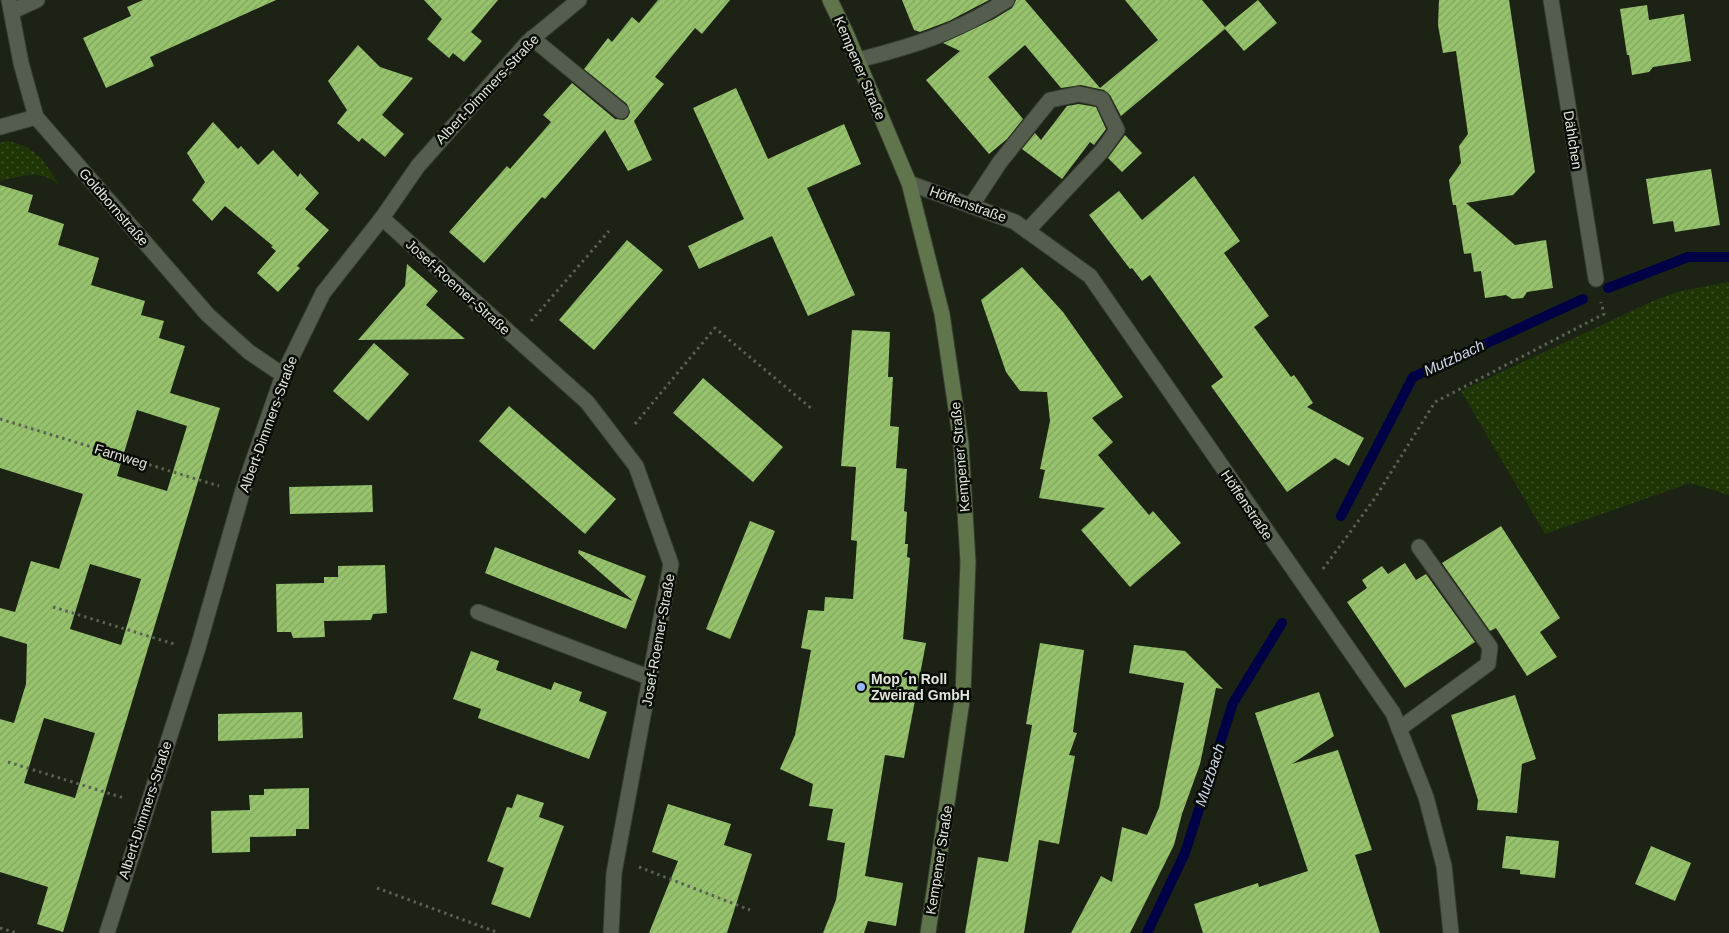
<svg xmlns="http://www.w3.org/2000/svg" width="1729" height="933" font-family="Arial,sans-serif">
	<style>
		.grass { fill: url(#grass-dots) }
		.lines { fill: none; stroke-linecap: round; stroke-linejoin: round }
		.stream { stroke: #000046; stroke-width: 10 }
		.building { fill: url(#building-hatch); fill-rule: evenodd }
		.service-casing { stroke: #373d32; stroke-width: 17 }
		.minor-casing { stroke: #373d32; stroke-width: 17 }
		.secondary-casing { stroke: #373d32; stroke-width: 17 }
		.path { stroke: #5a6054; stroke-width: 3; stroke-dasharray: 2.5 4; stroke-linecap: butt }
		.service { stroke: #555e4e; stroke-width: 15 }
		.minor { stroke: #555e4e; stroke-width: 15 }
		.secondary { stroke: #60754c; stroke-width: 15 }
		.poi-dot { fill: #94b7fd; stroke: #080b06; stroke-width: 2 }
		.labels { text-anchor: middle; stroke-width: 5; stroke-linejoin: round; paint-order: stroke }
		.street-label { font-size: 14px; fill: #e1e6dc; stroke: #080b06 }
		.poi-label { font-size: 14px; font-weight: bold; fill: #e1e6dc; stroke: #080b06; text-anchor: start }
		.water-label { font-size: 15px; font-style: italic; fill: #cbd6eb; stroke: #080b06 }
	</style>
	<defs>
		<pattern id="grass-dots" width="8" height="8" patternUnits="userSpaceOnUse" patternTransform="scale(1.25)"><rect width="8" height="8" fill="#203505"/><path d="M2 2h.1M6 6h.1" fill="none" stroke="#405229" stroke-width="1.8" stroke-linecap="round"/></pattern>
		<pattern id="building-hatch" width="6" height="6" patternUnits="userSpaceOnUse" patternTransform="scale(1.25)"><rect width="6" height="6" fill="#96c36b"/><path d="M-1 1l2-2M0 6l6-6M5 7l2-2" fill="none" stroke="#82a461"/></pattern>
	</defs>
	<rect width="100%" height="100%" fill="#1c2315"/>
	<g class="grass">
		<path d="M7,141c27,5 39,20 51,43 -18,-15 -37,-8 -58,-3v-38z"/>
		<polygon points="1729,282 1729,495 1690,483 1545,534 1461,391 1655,300 1681,291"/>
	</g>
	<g class="lines">
		<g class="stream">
			<polyline points="1608,288 1688,257 1729,257"/>
			<polyline points="1341,516 1413,377 1583,299"/>
			<polyline points="1147,933 1185,853 1233,703 1282,623"/>
		</g>
	</g>
	<g class="building">
		<polygon points="143,0 276,0 150,57 154,66 106,88 83,38 131,16 127,7"/>
		<polygon points="424,0 498,0 471,32 482,41 464,62 453,53 449,58 427,39 442,19"/>
		<polygon points="658,0 730,0 702,34 695,28 655,77 664,84 634,121 652,160 628,171 605,130 545,199 542,197 484,263 449,232 507,166 510,169 551,122 543,115 572,83 615,119 624,120 628,117 630,112 627,104 584,69 608,38 612,42 632,17 639,23"/>
		<polygon points="902,0 989,0 949,21 920,32 914,30"/>
		<polygon points="1016,0 1025,0 1100,88 1158,40 1125,0 1202,0 1225,27 1258,0 1277,23 1244,51 1225,29 1121,116 1110,95 1104,90 1081,85 1061,88 1025,45 988,77 1023,119 1007,139 989,154 926,80 960,51 943,43 994,19 1012,8"/>
		<polygon points="1439,0 1509,0 1535,172 1513,195 1466,203 1515,245 1546,240 1553,288 1527,292 1523,298 1512,299 1506,295 1485,298 1481,271 1474,272 1471,253 1464,254 1456,205 1453,205 1452,200 1449,180 1461,163 1459,146 1468,134 1456,51 1443,53 1438,25"/>
		<polygon points="1647,5 1649,20 1684,14 1691,61 1653,67 1649,72 1632,75 1629,55 1627,55 1620,9"/>
		<polygon points="358,45 380,67 413,78 382,115 404,134 385,157 362,138 359,142 337,123 347,110 328,81"/>
		<polygon points="736,88 768,159 844,124 861,164 807,188 855,295 808,316 772,236 699,269 688,246 744,219 693,108"/>
		<polygon points="1079,104 1096,107 1106,129 1094,145 1090,142 1062,179 1022,149 1035,133 1041,140 1067,106"/>
		<polygon points="213,122 238,149 241,146 258,165 273,150 298,177 300,173 319,193 305,209 329,230 297,266 300,268 278,292 257,273 276,251 271,247 273,246 225,206 212,221 192,200 205,182 187,153"/>
		<polygon points="1125,135 1142,153 1122,172 1108,158"/>
		<polygon points="1711,169 1720,225 1675,232 1673,221 1653,224 1646,179"/>
		<polygon points="1194,176 1240,241 1224,253 1269,316 1254,327 1291,377 1294,375 1302,386 1313,403 1307,407 1364,438 1349,466 1335,458 1287,492 1211,386 1223,377 1150,275 1142,281 1132,268 1130,269 1089,215 1119,191 1142,220"/>
		<path d="M0,185l33,10 -5,17 36,12 -6,21 41,13 -8,27 54,16 -4,14 23,6 -5,17 26,8 -15,47 50,15 -157,524 -26,-8 11,-37 -48,-15v-153l14,4 12,-39 1,-40 -27,-8v-28l15,4 16,-51 28,8 24,-75 -83,-26zM137,410l50,16 -20,65 -50,-15zM90,564l51,15 -20,66 -51,-16zM44,718l51,15 -20,65 -51,-15z"/>
		<polygon points="627,240 663,270 594,350 559,320"/>
		<polygon points="407,264 438,291 426,305 465,339 358,340 405,286"/>
		<polygon points="1022,267 1063,312 1123,397 1092,418 1113,442 1098,455 1149,515 1153,511 1181,543 1130,587 1081,530 1105,508 1039,498 1045,470 1040,469 1050,421 1047,392 1020,391 1006,372 981,300"/>
		<polygon points="852,330 890,332 888,377 893,377 890,426 899,427 896,468 907,469 904,511 907,512 905,544 908,544 907,557 910,558 903,639 926,643 904,758 885,755 865,876 903,883 896,926 868,921 864,933 823,933 836,900 845,843 827,840 833,809 809,806 813,784 780,769 795,735 811,650 801,648 808,610 824,611 825,597 853,599 857,541 851,540 856,467 841,466"/>
		<polygon points="374,343 409,374 368,421 333,391"/>
		<polygon points="703,378 783,447 753,482 673,413"/>
		<polygon points="509,406 616,499 585,534 479,441"/>
		<polygon points="372,485 373,512 290,514 289,487"/>
		<polygon points="750,521 775,531 730,639 706,629"/>
		<polygon points="1501,526 1560,618 1540,632 1557,657 1527,676 1496,628 1490,631 1442,563"/>
		<polygon points="495,547 633,601 578,553 579,550 646,576 626,629 485,573"/>
		<polygon points="1405,563 1416,580 1426,574 1475,642 1405,688 1347,602 1367,588 1362,580 1382,566 1388,574"/>
		<polygon points="385,565 387,613 373,614 371,620 324,621 325,637 293,638 291,632 277,632 276,584 324,583 324,577 338,577 338,566"/>
		<polygon points="1040,643 1084,650 1073,732 1077,733 1069,755 1075,756 1059,844 1039,840 1024,933 965,933 978,857 1008,862 1032,725 1026,724"/>
		<polygon points="1134,645 1185,651 1223,689 1216,688 1200,764 1182,814 1174,845 1130,933 1071,933 1101,876 1112,882 1122,827 1147,835 1159,808 1184,683 1129,673"/>
		<polygon points="471,651 499,661 496,670 551,690 554,682 582,692 579,701 607,712 589,759 478,718 481,709 453,699"/>
		<polygon points="1319,692 1334,736 1292,764 1338,750 1372,850 1355,855 1380,933 1203,933 1194,904 1258,883 1259,887 1308,871 1255,713"/>
		<polygon points="1515,695 1536,759 1522,764 1517,813 1477,810 1478,800 1451,715"/>
		<polygon points="302,712 303,738 218,741 218,714"/>
		<polygon points="309,788 309,829 296,829 296,836 250,837 250,852 212,853 211,811 250,810 249,795 264,795 264,789"/>
		<polygon points="517,794 544,803 539,817 564,826 530,918 491,904 504,868 487,861 507,807 512,808"/>
		<polygon points="668,804 731,824 724,845 752,854 727,933 649,933 678,861 652,852"/>
		<polygon points="1506,836 1559,841 1555,878 1520,874 1520,870 1502,868"/>
		<polygon points="1651,846 1691,863 1675,901 1635,884"/>
	</g>
	<g class="lines">
		<defs>
			<g id="service">
				<polyline points="532,38 621,111"/>
				<path d="M858,60c56,-14 100,-28 149,-60"/>
				<polyline points="971,206 1000,162 1050,100 1079,94 1102,99 1117,130 1102,151 1027,231"/>
				<polyline points="478,612 651,678"/>
				<polyline points="1399,729 1488,664 1490,647 1419,547"/>
			</g>
			<g id="minor">
				<polyline points="9,0 21,63 36,117 208,315 249,352 283,375"/>
				<polyline points="1551,0 1596,279"/>
				<polyline points="13,11 37,0"/>
				<polyline points="0,127 36,117"/>
				<polyline points="909,183 1015,222 1090,276 1393,713 1426,797 1444,866 1451,933"/>
				<polyline points="382,218 587,402 636,466 671,564 614,873 611,933"/>
				<polyline points="107,933 197,651 242,493 283,375 323,293 382,218 418,166 528,42 579,0"/>
			</g>
			<polyline id="secondary" points="830,0 846,33 909,183 942,314 961,443 968,562 963,694 928,933"/>
		</defs>
		<use href="#service" class="service-casing"/>
		<use href="#minor" class="minor-casing"/>
		<use href="#secondary" class="secondary-casing"/>
		<g class="path">
			<polyline points="531,321 609,231"/>
			<polyline points="0,419 219,486"/>
			<polyline points="635,424 715,328 812,409"/>
			<polyline points="1323,569 1375,498 1435,402 1604,314 1601,302"/>
			<polyline points="53,607 174,644"/>
			<polyline points="8,762 124,798"/>
			<polyline points="639,867 750,910"/>
			<polyline points="377,888 499,933"/>
			<polyline points="0,928 17,933"/>
		</g>
		<use href="#service" class="service"/>
		<use href="#minor" class="minor"/>
		<use href="#secondary" class="secondary"/>
	</g>
	<circle class="poi-dot" cx="861" cy="687" r="5"/>
	<g class="labels">
		<g class="street-label">
			<text transform="translate(860 68) rotate(67)" y="5">Kempener Straße</text>
			<text transform="translate(487 89) rotate(-47)" y="5">Albert-Dimmers-Straße</text>
			<text transform="translate(1573 140) rotate(81)" y="5">Dählchen</text>
			<text transform="translate(968 204) rotate(20)" y="5">Höffenstraße</text>
			<text transform="translate(114 207) rotate(49)" y="5">Goldbornstraße</text>
			<text transform="translate(458 287) rotate(42)" y="5">Josef-Roemer-Straße</text>
			<text transform="translate(268 424) rotate(-70)" y="5">Albert-Dimmers-Straße</text>
			<text transform="translate(121 456) rotate(17)" y="5">Farnweg</text>
			<text transform="translate(960 457) rotate(-95)" y="5">Kempener Straße</text>
			<text transform="translate(1247 505) rotate(56)" y="5">Höffenstraße</text>
			<text transform="translate(658 640) rotate(-80)" y="5">Josef-Roemer-Straße</text>
			<text transform="translate(145 810) rotate(-72)" y="5">Albert-Dimmers-Straße</text>
			<text transform="translate(939 860) rotate(-81)" y="5">Kempener Straße</text>
		</g>
		<g class="poi-label">
			<text x="871" y="684">Mop ´n Roll<tspan x="871" dy="16">Zweirad GmbH</tspan></text>
		</g>
		<g class="water-label">
			<text transform="translate(1454 358) rotate(-25)" y="5">Mutzbach</text>
			<text transform="translate(1210 775) rotate(-72)" y="5">Mutzbach</text>
		</g>
	</g>
</svg>
